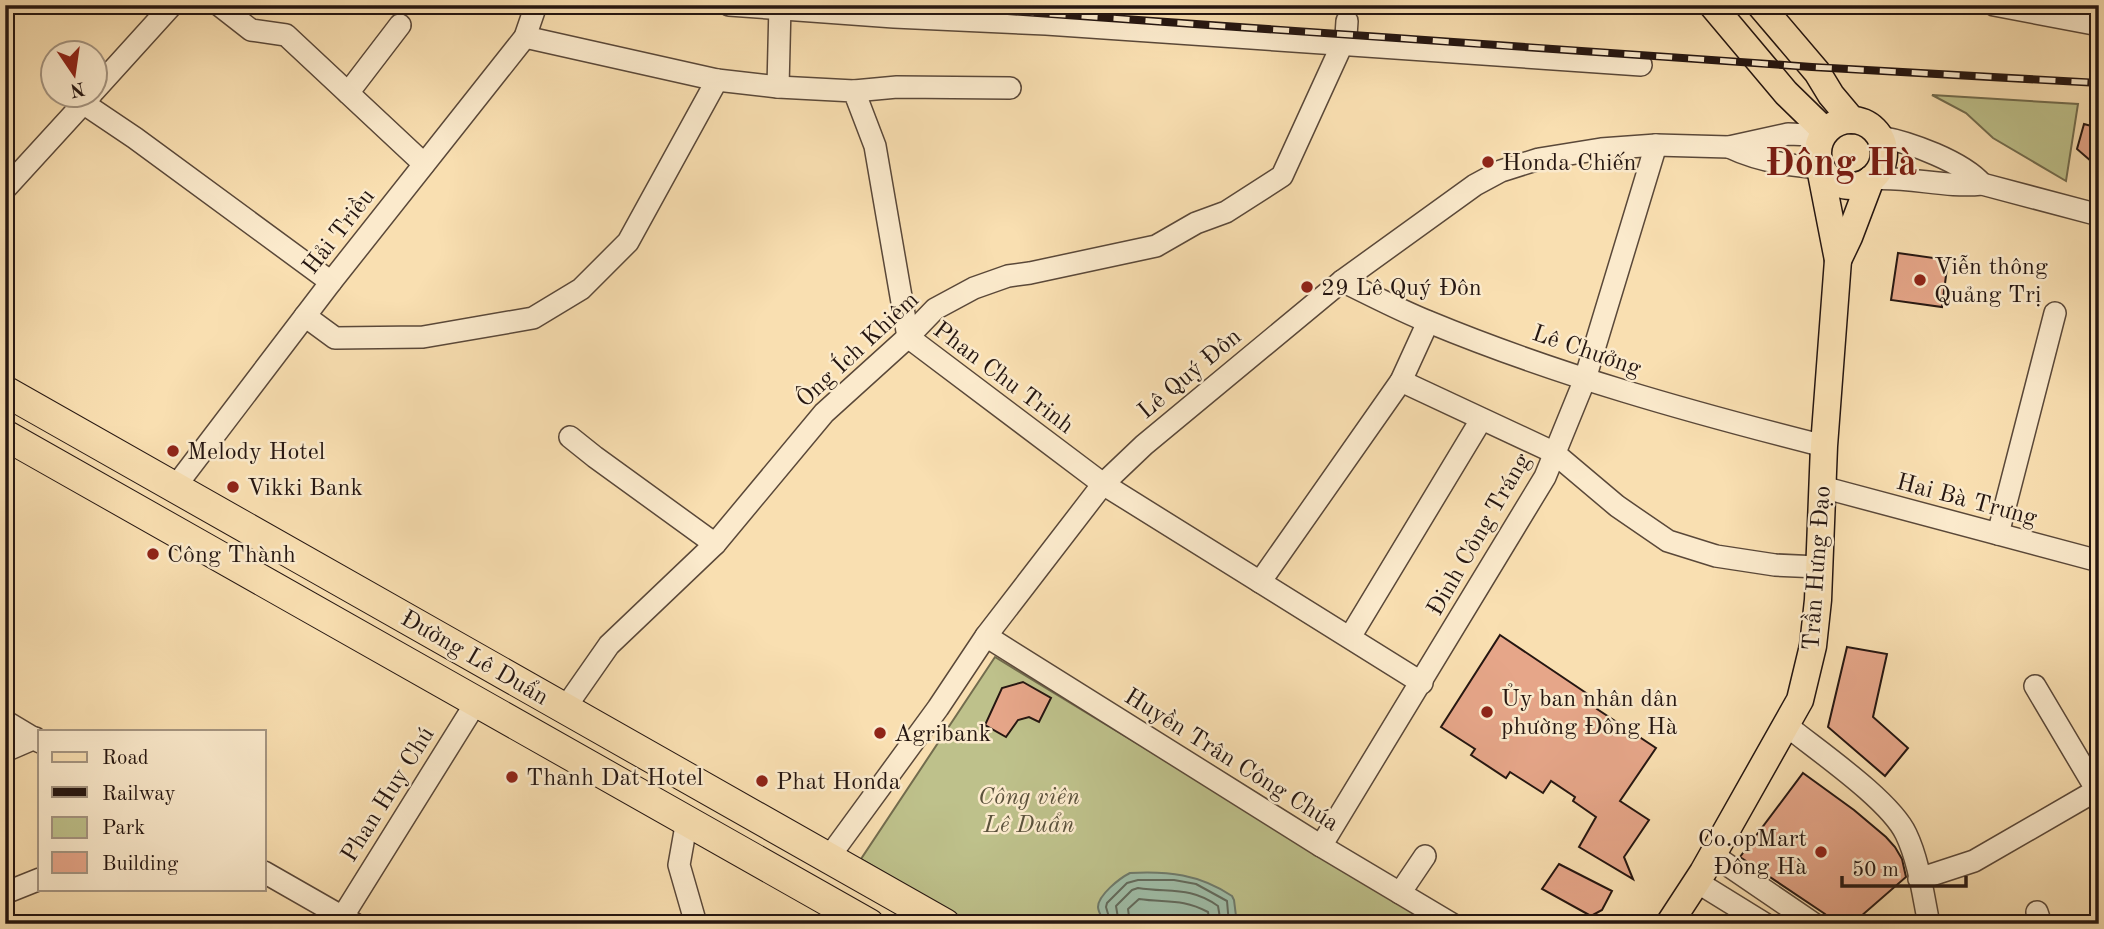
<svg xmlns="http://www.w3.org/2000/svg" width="2104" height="929" font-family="'Old Standard TT',serif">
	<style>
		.green { fill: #bec18b; stroke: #726c4e; stroke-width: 2 }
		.water { fill: #9fbda7; stroke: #6e7a6b; stroke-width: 2 }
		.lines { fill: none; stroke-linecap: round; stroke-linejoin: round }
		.shore { stroke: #626a5c; stroke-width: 2 }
		.building { fill: #e6a689; stroke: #251611; stroke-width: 2 }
		.minor-casing { stroke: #5a4839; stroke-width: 24 }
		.major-casing { stroke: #251611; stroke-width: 29 }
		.highway-casing { stroke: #251611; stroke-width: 32 }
		.minor { stroke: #fbeacc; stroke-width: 21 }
		.major { stroke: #f9dfb1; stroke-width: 26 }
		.highway { stroke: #f9dfb1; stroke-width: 30 }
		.rail-casing { stroke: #251611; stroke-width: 8 }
		.rail { stroke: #fbeacc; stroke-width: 5; stroke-dasharray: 16; stroke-linecap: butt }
		.poi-dot { fill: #8f2418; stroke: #fbeacc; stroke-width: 2.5 }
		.labels { text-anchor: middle; stroke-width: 5; stroke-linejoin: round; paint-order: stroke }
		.poi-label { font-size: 24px; fill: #251611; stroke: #fbeacc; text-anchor: start }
		.street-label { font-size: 24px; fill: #251611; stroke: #fbeacc }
		.park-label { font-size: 24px; font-style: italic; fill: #5b523c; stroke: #fbeacc }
		.town-label { font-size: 38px; font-weight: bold; fill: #7a1f14; stroke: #fbeacc }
	</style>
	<rect width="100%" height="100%" fill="#f9dfb1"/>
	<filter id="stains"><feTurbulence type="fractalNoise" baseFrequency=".00286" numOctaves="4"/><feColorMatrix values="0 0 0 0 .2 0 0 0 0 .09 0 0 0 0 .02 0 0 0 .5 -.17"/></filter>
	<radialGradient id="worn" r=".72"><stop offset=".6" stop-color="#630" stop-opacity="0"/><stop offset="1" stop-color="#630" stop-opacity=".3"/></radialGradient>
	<g class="green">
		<polygon points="1932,95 2078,104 2066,181 1993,138 1966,113"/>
		<polygon points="995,657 1434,924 972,924 861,859"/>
	</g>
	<path class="water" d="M1130,873c38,-2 69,1 102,23l2,4 3,24h-132c-2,-5 -7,-12 -7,-17 0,-12 22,-29 32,-34z"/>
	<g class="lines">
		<g class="shore">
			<polyline points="1111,924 1106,907 1107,903 1127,883 1138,880 1174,880 1196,884 1227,901 1229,924"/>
			<path d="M1119,924l-3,-18 16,-16 6,-2c31,5 52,-2 80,18l3,18"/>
			<path d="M1130,924l-2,-15 11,-10c27,4 43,-1 69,13l2,12"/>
		</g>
	</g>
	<g class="building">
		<polygon points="2084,124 2099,128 2099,168 2077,149"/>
		<polygon points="1898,253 1948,260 1942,307 1891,300"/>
		<polygon points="1500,635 1601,703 1597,709 1656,748 1620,801 1649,820 1624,857 1633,879 1579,847 1596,817 1573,801 1575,797 1551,781 1543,793 1510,772 1506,778 1471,755 1475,749 1441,727"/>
		<polygon points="1847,647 1887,654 1873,717 1908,748 1885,776 1828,727"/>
		<polygon points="1023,682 1051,698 1039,722 1029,717 1018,720 1006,737 985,725 1002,688"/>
		<polygon points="1803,773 1854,810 1886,837 1895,847 1902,859 1906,877 1852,924 1835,924 1825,914 1740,857"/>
		<polygon points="1559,864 1612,891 1602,910 1591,916 1542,889"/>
	</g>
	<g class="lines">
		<defs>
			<g id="minor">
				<polyline points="219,5 251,30 286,35 424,164"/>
				<polyline points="729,5 894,17 1046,24 1641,65"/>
				<polyline points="1994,5 2099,25"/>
				<polyline points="525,37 717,80 778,87 854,91 875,146 908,337 1103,484 1422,683"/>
				<polyline points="778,87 780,5"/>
				<polyline points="94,91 172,5"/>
				<polyline points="854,91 897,87 1010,88"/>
				<polyline points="348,93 400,25"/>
				<polyline points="83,103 135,138 331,282"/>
				<path d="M1880,137c30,5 83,25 102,47"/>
				<path d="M1729,147c27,13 62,19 91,21"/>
				<path d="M1871,179c38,-3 74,9 111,5l117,31"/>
				<polyline points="5,189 91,95"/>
				<path d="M1342,281c29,14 57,29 87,41 128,53 261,90 395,124"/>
				<polyline points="305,316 335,338 423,337 533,318 581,289 628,242 717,80"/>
				<polyline points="1401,381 1553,452 1617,506 1668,541 1716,556 1775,565 1819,567"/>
				<polyline points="570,437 595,457 715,544"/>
				<polyline points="175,487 331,282 525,37 536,5"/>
				<polyline points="1822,487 2099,561"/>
				<polyline points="1998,534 2055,313"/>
				<polyline points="1260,582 1401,381 1428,322"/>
				<polyline points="986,636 1321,846 1452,924"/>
				<polyline points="1350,637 1481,420"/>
				<polyline points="2035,686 2099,794"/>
				<polyline points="565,708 609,645 715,544 824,413 908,337 935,309 974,288 1008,276 1030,273 1156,246 1196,223 1226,212 1282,176 1346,36 1347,21"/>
				<polyline points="5,721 40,742"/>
				<path d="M1786,725c32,26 104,75 120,109 13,27 17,61 23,90"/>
				<polyline points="5,751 35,738"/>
				<polyline points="687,820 679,865 696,924"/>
				<polyline points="1321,846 1545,477 1585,379 1656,145"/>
				<polyline points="1713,855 1814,924"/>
				<polyline points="829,857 938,708 986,636 1103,484 1144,445 1342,281 1475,185 1501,171 1539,159 1601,149 1656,145 1729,147 1788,134 1813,135 1825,131"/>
				<polyline points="264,872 355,924"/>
				<polyline points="1919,879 1974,861 2097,790"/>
				<polyline points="1697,882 1765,924"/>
				<polyline points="5,893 40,879"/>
				<polyline points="1400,893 1425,856"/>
				<polyline points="2037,912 2041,924"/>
				<polyline points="338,924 477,701"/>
			</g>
			<g id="major">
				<polyline points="1712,5 1786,93 1825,131"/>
				<polyline points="1760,5 1817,72 1831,95 1852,120"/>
				<circle cx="1851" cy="153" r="33"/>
				<polyline points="1838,260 1849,237 1871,179"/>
				<polyline points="1669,924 1703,872 1800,700 1813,646 1818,600 1824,446 1838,260 1820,168"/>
			</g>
			<g id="highway">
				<polyline points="5,391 945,924"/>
				<polyline points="5,435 869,924"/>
			</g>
		</defs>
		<use href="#minor" class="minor-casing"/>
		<use href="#major" class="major-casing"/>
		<use href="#highway" class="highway-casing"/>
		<use href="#minor" class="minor"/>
		<use href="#major" class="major"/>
		<use href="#highway" class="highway"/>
		<defs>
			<polyline id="rail" points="922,5 1812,67 2099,83"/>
		</defs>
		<use href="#rail" class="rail-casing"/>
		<use href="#rail" class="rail"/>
	</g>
	<g class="poi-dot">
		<circle cx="1488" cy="162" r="7"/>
		<circle cx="1920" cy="280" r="7"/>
		<circle cx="1307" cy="287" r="7"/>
		<circle cx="173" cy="451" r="7"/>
		<circle cx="233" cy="487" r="7"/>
		<circle cx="153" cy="554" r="7"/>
		<circle cx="1487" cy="712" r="7"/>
		<circle cx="880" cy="733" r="7"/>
		<circle cx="512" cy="777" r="7"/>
		<circle cx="762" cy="781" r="7"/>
		<circle cx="1821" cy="852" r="7"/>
	</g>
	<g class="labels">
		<g class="poi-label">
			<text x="1502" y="170">Honda Chiến</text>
			<text x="1934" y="274">Viễn thông<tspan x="1934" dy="28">Quảng Trị</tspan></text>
			<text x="1321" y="295">29 Lê Quý Đôn</text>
			<text x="187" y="459">Melody Hotel</text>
			<text x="247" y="495">Vikki Bank</text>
			<text x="167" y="562">Công Thành</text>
			<text x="1501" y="706">Ủy ban nhân dân<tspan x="1501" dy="28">phường Đông Hà</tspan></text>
			<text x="894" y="741">Agribank</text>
			<text x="526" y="785">Thanh Dat Hotel</text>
			<text x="776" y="789">Phat Honda</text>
			<text x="1807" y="846" text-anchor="end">Co.opMart<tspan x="1807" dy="28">Đông Hà</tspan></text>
		</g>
		<g class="street-label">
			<text transform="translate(338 231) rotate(-52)" y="8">Hải Triều</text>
			<text transform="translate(857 349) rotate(-43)" y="8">Ông Ích Khiêm</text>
			<text transform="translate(1587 350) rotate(19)" y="8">Lê Chưởng</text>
			<text transform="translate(1189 373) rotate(-40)" y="8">Lê Quý Đôn</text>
			<text transform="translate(1004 377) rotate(37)" y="8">Phan Chu Trinh</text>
			<text transform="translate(1967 499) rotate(15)" y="8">Hai Bà Trưng</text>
			<text transform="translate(1478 534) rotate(-60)" y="8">Đinh Công Tráng</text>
			<text transform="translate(1816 568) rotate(-86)" y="8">Trần Hưng Đạo</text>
			<text transform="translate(475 657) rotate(30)" y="8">Đường Lê Duẩn</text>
			<text transform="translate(1232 759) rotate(32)" y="8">Huyền Trân Công Chúa</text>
			<text transform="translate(387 794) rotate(-58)" y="8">Phan Huy Chú</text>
		</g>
		<g class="park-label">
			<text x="1029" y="804">Công viên<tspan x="1029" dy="28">Lê Duẩn</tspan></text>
		</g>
		<g class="town-label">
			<text x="1841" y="175">Đông Hà</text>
		</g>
	</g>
	<rect width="2104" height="929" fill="none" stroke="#f9dfb1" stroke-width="28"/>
	<rect x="7" y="7" width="2090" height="915" fill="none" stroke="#251611" stroke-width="3.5"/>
	<rect x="14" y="14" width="2076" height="901" fill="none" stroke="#251611" stroke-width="2"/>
	<rect x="38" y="730" width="228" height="161" fill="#fbeacc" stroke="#a59581" stroke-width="2"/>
	<rect x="52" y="752" width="35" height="10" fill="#f9dfb1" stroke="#a59581" stroke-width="2"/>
	<text x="102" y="764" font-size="21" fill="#251611">Road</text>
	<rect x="52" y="787" width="35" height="10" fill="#251611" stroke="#a59581" stroke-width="2"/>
	<text x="102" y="800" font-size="21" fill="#251611">Railway</text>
	<rect x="52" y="817" width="35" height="21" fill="#bec18b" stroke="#a59581" stroke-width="2"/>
	<text x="102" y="834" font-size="21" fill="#251611">Park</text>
	<rect x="52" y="852" width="35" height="21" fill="#e6a689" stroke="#a59581" stroke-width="2"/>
	<text x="102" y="870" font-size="21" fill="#251611">Building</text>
	<g transform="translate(74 74) rotate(167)"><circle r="33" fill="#fbeacc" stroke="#a59581" stroke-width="2"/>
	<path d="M0-5L12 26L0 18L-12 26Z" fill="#8f2418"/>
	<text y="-10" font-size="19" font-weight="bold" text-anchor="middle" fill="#251611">N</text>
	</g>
	<path d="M1842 876v10h124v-10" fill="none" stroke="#251611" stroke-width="3.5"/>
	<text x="1852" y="876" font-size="21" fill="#251611" stroke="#fbeacc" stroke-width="5" paint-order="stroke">50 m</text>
	<rect width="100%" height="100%" filter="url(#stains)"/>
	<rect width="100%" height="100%" fill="url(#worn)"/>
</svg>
